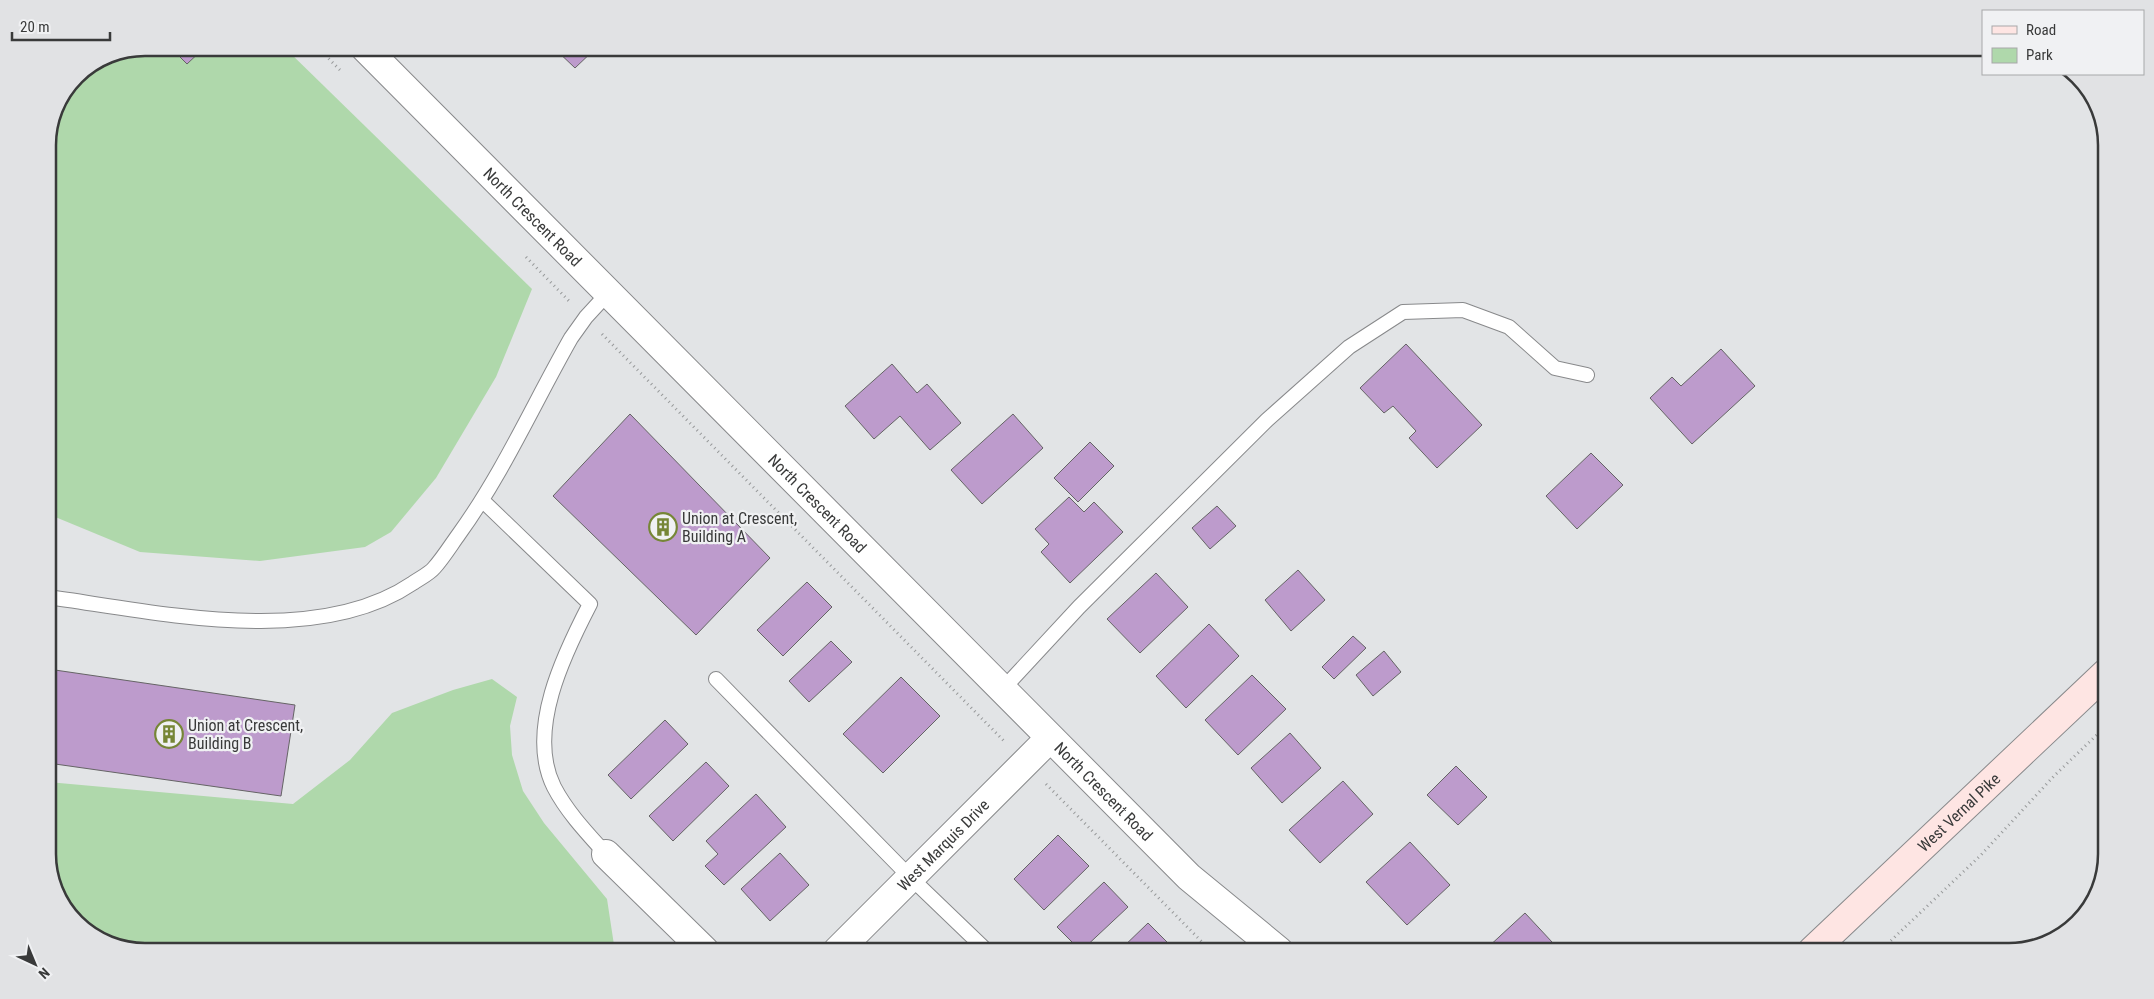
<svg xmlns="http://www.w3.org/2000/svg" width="2154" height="999" font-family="'Roboto Condensed',sans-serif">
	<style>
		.green { fill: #afd8ab }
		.building { fill: #bd9bcc; stroke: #656465 }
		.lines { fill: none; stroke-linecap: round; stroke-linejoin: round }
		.service-casing { stroke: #88898b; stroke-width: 16 }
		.minor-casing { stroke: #88898b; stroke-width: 30 }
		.tertiary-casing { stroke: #88898b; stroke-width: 30 }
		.secondary-casing { stroke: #88898b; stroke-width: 30 }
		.path { stroke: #97999a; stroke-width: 3; stroke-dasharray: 1 4; stroke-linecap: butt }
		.service { stroke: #fff; stroke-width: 14 }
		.minor { stroke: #fff; stroke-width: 28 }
		.tertiary { stroke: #fff; stroke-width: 28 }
		.secondary { stroke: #fee5e3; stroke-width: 28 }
		.labels { text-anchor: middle; stroke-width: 4.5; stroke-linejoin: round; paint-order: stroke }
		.street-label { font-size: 16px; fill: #393a3a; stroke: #f0f1f3 }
		.poi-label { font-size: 16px; fill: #393a3a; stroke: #f0f1f3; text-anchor: start }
		.rim { fill: none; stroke: #393a3a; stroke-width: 2.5 }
	</style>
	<rect width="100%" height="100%" fill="#e2e4e6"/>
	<g class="green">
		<polygon points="145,48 285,48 532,289 496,377 436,478 391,532 365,547 260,561 140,552 48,514 48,139 57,102 76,76 108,55"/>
		<polygon points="492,679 517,697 510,726 512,755 523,791 544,823 607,899 614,945 611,951 145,951 107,944 64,908 48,861 48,782 293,804 350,760 392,713 453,690"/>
	</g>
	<g class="building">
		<polygon points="171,48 204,48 187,64"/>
		<polygon points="554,48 596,48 575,68"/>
		<polygon points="1406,344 1482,425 1437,468 1409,438 1416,431 1393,406 1384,413 1360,388"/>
		<polygon points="1721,349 1755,386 1692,444 1650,398 1672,377 1681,386"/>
		<polygon points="892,364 917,393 927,384 961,423 930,450 900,416 874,439 845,406"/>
		<polygon points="630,414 770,558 696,635 553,496"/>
		<polygon points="1013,414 1043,448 982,504 951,470"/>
		<polygon points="1090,442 1114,466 1078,502 1054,478"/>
		<polygon points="1591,453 1623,485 1577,529 1546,496"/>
		<polygon points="1069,497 1084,512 1094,502 1123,532 1070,583 1041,552 1049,544 1035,529"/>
		<polygon points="1217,506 1236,526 1210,549 1192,528"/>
		<polygon points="1298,570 1325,600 1291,631 1265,600"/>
		<polygon points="1156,573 1188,607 1140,653 1107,619"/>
		<polygon points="807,582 832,607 783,656 757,630"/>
		<polygon points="1209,624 1239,656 1186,708 1156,676"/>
		<polygon points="1353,636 1366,648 1334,679 1322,667"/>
		<polygon points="831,641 852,662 809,702 789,681"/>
		<polygon points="1384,651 1401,672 1373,696 1356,675"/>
		<polygon points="48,669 295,705 281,796 48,763"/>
		<polygon points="1252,675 1286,709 1238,755 1205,720"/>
		<polygon points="901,677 940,716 883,773 843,734"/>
		<polygon points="665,720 688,744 631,799 608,775"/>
		<polygon points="1290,733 1321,768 1282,803 1251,768"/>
		<polygon points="706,762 729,786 673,841 649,816"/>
		<polygon points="1456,766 1487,797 1458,825 1427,795"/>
		<polygon points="1343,781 1373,814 1320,863 1289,830"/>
		<polygon points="756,794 786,827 724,885 705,866 718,854 706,841"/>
		<polygon points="1058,835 1089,866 1044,910 1014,879"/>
		<polygon points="1410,842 1450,885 1407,925 1366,882"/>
		<polygon points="780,853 809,885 770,921 741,889"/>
		<polygon points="1104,882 1128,907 1081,951 1057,927"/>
		<polygon points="1525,913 1552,942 1542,951 1488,951 1486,949"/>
		<polygon points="1148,923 1176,951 1119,951"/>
	</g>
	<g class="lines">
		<defs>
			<g id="service">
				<path d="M483,501l107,103c-26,50 -64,127 -36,183 13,25 33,46 52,67"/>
				<path d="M48,597c109,15 268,52 365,-14 7,-5 16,-9 21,-15 9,-10 17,-23 25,-34 44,-61 75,-131 112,-196l15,-21 23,-25"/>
				<polyline points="716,679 911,878 987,951"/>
				<polyline points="1002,690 1079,607 1267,420 1349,347 1403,312 1463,310 1509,327 1555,368 1587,375"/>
			</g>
			<g id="minor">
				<polyline points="606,854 705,951"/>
				<path id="s1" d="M837,951l213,-213"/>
			</g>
			<g id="tertiary">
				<path id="s2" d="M365,48l824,829 90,74"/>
			</g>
			<g id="secondary">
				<path id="s3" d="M1812,951l294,-278"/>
			</g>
		</defs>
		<use href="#service" class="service-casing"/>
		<use href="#minor" class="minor-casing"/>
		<use href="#tertiary" class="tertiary-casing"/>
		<use href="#secondary" class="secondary-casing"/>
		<g class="path">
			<polyline points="318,48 342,72"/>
			<polyline points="526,257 569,301"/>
			<polyline points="602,334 1005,742"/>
			<polyline points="1046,784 1211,951"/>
			<polyline points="1880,951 1981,855 2054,776 2106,726"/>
		</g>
		<use href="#service" class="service"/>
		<use href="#minor" class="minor"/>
		<use href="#tertiary" class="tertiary"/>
		<use href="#secondary" class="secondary"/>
	</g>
	<defs>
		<symbol id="building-ring" viewBox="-11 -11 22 22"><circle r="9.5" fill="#f0f1f3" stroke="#768636" stroke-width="1.5"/><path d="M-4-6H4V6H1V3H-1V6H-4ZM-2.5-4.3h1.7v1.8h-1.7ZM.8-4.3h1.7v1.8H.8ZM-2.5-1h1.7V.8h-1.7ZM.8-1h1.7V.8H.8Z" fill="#768636"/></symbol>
	</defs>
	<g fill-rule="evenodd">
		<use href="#building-ring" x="647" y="511" width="32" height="32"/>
		<use href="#building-ring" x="153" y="718" width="32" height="32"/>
	</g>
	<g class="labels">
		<g class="street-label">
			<text dy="6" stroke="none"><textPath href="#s2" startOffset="238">North Crescent Road</textPath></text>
			<text dy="6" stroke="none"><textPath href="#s2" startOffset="642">North Crescent Road</textPath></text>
			<text dy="6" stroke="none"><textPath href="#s2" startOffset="1048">North Crescent Road</textPath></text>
			<text dy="6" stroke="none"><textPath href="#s3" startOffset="202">West Vernal Pike</textPath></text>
			<text dy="6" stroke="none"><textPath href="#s1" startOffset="150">West Marquis Drive</textPath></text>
		</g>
		<g class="poi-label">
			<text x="682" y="524">Union at Crescent,<tspan x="682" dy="18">Building A</tspan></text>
			<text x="188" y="731">Union at Crescent,<tspan x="188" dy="18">Building B</tspan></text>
		</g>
	</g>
	<path d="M0 0H2154V999H0ZM145 56H2009A89 89 0 0 1 2098 145V854A89 89 0 0 1 2009 943H145A89 89 0 0 1 56 854V145A89 89 0 0 1 145 56Z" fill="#e1e2e4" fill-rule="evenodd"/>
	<path class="rim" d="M145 56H2009A89 89 0 0 1 2098 145V854A89 89 0 0 1 2009 943H145A89 89 0 0 1 56 854V145A89 89 0 0 1 145 56Z"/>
	<rect x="1982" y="10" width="162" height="65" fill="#f0f1f3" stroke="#a7a8a9"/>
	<rect x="1992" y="26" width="25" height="8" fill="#fee5e3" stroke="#a7a8a9"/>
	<text x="2026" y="35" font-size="15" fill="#393a3a">Road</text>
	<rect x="1992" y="48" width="25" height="15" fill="#afd8ab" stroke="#a7a8a9"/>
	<text x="2026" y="60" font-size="15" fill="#393a3a">Park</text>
	<g transform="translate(35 964) rotate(136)" stroke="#f0f1f3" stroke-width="4" paint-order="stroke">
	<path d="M0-4L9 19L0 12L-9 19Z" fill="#393a3a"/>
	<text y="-8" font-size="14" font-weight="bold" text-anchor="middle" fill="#393a3a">N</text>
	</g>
	<path d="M12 32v8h98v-8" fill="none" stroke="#393a3a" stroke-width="2.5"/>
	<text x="20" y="32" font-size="15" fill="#393a3a" stroke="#f0f1f3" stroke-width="4" paint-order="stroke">20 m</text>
</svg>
